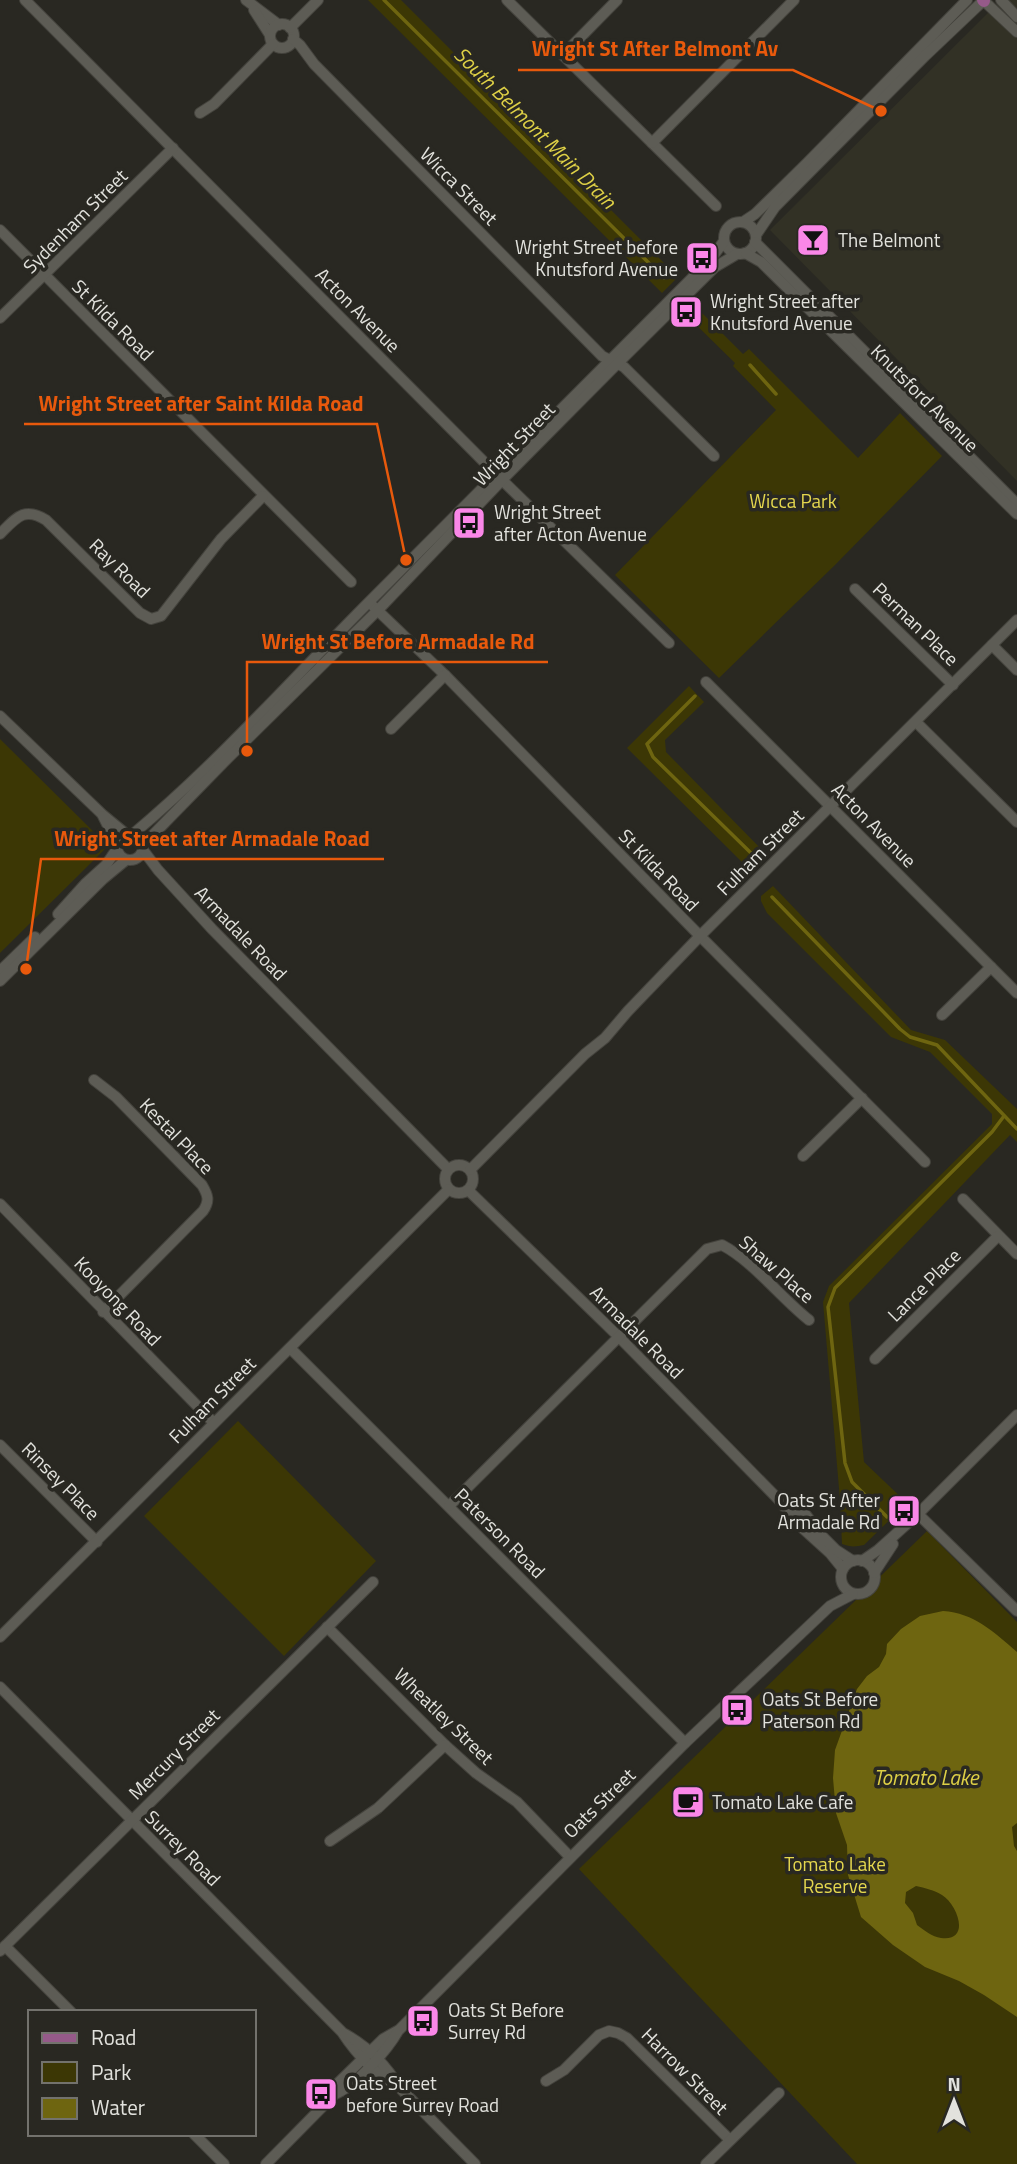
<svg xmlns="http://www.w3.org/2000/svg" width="1017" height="2164" font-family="'Titillium Web',sans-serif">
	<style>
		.built { fill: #323125 }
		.green { fill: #3c3705 }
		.water { fill: #6e6510; fill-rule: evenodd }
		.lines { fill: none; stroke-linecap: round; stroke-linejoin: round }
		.stream { stroke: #6e6510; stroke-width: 3.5 }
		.minor-casing { stroke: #44433d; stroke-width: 12 }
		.major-casing { stroke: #44433d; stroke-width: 15 }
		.minor { stroke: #5d5c55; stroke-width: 10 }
		.major { stroke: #955a89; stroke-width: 12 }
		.labels { text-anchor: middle; stroke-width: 7; stroke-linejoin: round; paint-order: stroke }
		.street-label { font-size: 19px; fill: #e2e2dd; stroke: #292822 }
		.poi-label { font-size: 19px; fill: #e2e2dd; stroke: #292822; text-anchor: start }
		.park-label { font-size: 19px; fill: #e5d74e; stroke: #292822 }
		.water-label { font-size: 21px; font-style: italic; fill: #ded046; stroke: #292822 }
		.leader { fill: none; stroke: #e8590c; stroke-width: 2.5 }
		.callout-dot { fill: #e8590c; stroke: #292822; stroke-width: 2.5 }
		.callout-label { font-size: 21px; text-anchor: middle; font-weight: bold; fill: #e8590c; stroke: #292822; stroke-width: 7; stroke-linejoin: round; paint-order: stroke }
	</style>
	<rect width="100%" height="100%" fill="#292822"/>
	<polygon class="built" points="1001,0 1017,0 1017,481 770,230"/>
	<g class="green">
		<polygon points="368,0 401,0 678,277 662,293"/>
		<polygon points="694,305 743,354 749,349 858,458 900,413 942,456 835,565 719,678 615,575 776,410 733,366 735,363 685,314"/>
		<polygon points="689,686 704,702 665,740 666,752 764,852 748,868 627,748"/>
		<polygon points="0,739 108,846 0,953"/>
		<path d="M773,886l138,144 34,10 72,69v33l-7,-7 -161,168 15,159 43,41 -43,42c-9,2 -14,2 -22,-1l-2,-44 -17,-198 6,-16 163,-162v-10l-62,-62 -39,-15 -124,-124 -6,-12v-5z"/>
		<polygon points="238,1421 376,1561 284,1656 144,1516"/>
		<polygon points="927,1531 1017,1622 1017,2164 857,2164 579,1869"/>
	</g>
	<path class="water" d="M943,1611c31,2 51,21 74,41v171l-5,4 2,19 3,5v166l-33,-22 -25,-14 -34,-14 -32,-22 -32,-28 -13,-42 -1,-30 -11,-32 -3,-35 2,-28 22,-61 10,-13 12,-9 7,-13 1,-10 14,-15 19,-13zM916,1886c9,2 18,4 26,9 16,10 29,47 -1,43 -9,-1 -17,-8 -24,-13l-4,-12 -8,-10 1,-11z"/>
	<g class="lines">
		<g class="stream">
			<polyline points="384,0 664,278"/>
			<polyline points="750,365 776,394"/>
			<polyline points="695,696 647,744 653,757 753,855"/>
			<polyline points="772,897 900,1029 910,1037 937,1045 1017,1129"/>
			<polyline points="887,1517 852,1482 845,1463 828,1307 835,1288 992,1132 1004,1116"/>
		</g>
		<defs>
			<g id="minor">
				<polyline points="25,0 502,480 669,643"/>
				<polyline points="246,0 279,25"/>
				<polyline points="507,0 716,206"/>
				<polyline points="1001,0 1017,17"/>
				<polyline points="984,1 1017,32"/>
				<polyline points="254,10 270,35"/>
				<circle cx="282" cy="36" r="12"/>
				<polyline points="290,28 318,0"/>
				<polyline points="293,39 300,45 314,64 602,356 624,367 714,456"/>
				<polyline points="563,55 617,0"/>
				<polyline points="200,113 214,104 273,44"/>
				<polyline points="652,143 794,0"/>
				<polyline points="743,222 755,214 807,163 967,0"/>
				<circle cx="740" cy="238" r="16"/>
				<polyline points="0,230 351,582"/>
				<polyline points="756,235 775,207 925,56 984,0"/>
				<polyline points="755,242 1017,504"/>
				<polyline points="745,253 761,262 1017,514"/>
				<polyline points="0,318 173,148"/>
				<path d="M0,534c16,-16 24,-28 46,-14l94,93 11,6 10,-3 60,-77 42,-43"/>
				<polyline points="855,589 953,685"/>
				<polyline points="373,606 445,675 700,936 925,1162"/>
				<polyline points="992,645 1017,670"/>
				<polyline points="706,682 1017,993"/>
				<polyline points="0,716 103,815 126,834"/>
				<polyline points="916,722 1017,822"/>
				<polyline points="391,729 445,675"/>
				<polyline points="103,816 117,844"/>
				<circle cx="130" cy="847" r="13"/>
				<path d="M133,834c85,-71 159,-155 238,-234 113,-114 227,-227 340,-341l13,-18"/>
				<polyline points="143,845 225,761 378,610 502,480 617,364 715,267 737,254"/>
				<polyline points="143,850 158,870 212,929 448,1169"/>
				<polyline points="58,914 85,884 106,865 116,850"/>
				<polyline points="0,971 35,937"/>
				<polyline points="0,981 103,879 126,860"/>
				<polyline points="942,1015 991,967"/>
				<path d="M94,1080l22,17 86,88c6,10 8,16 1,26l-100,101"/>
				<polyline points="803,1156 862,1098"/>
				<circle cx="459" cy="1179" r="14"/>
				<polyline points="470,1170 585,1054 605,1038 628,1011 700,936 1017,620"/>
				<polyline points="468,1190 620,1338 780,1501 798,1524 830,1553 843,1569"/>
				<polyline points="963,1199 1017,1254"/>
				<polyline points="0,1204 213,1422"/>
				<polyline points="290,1348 685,1743"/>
				<polyline points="875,1359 998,1236"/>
				<polyline points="0,1445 97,1542"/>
				<polyline points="784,1503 806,1515 822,1536 836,1550 853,1561"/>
				<path d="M449,1506l258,-257 15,-4c31,16 59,53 87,75"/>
				<polyline points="918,1514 1017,1611"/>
				<circle cx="858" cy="1577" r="17"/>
				<polyline points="862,1561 878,1550 918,1514 1017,1415"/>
				<polyline points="874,1573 893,1544"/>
				<polyline points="327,1627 445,1745 476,1773 517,1802 570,1857"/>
				<polyline points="0,1637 449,1189"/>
				<path d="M0,1687l342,345c15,23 33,42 57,55"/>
				<polyline points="330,1841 378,1808 445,1745"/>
				<polyline points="5,1946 71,2012"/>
				<polyline points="0,1951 373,1582"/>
				<path d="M345,2034c23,13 41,31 54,53l76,77"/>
				<polyline points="546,2081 564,2070 599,2035 609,2031 618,2033 627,2038 730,2140"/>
				<polyline points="335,2094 337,2084 383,2039 397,2031"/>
				<polyline points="194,2134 224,2164"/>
				<path d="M266,2164l69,-70c20,-7 53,-45 63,-63l287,-288 145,-137 23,-12"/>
				<polyline points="706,2164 779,2093"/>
			</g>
			<polyline id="major" points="983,0 984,1"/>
		</defs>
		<use href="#minor" class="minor-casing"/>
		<use href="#major" class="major-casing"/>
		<use href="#minor" class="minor"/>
		<use href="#major" class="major"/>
	</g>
	<defs>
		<symbol id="bar-square" viewBox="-11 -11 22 22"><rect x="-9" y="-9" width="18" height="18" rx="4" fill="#fa87e8" stroke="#292822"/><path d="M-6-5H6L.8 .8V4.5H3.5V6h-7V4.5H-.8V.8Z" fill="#111"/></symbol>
		<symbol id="bus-square" viewBox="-11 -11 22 22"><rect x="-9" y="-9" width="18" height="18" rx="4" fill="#fa87e8" stroke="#292822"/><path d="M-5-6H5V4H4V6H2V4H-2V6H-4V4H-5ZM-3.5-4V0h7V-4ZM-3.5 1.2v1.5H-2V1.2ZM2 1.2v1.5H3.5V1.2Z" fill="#111"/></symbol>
		<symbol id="cafe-square" viewBox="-11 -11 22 22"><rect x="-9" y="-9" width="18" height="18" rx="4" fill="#fa87e8" stroke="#292822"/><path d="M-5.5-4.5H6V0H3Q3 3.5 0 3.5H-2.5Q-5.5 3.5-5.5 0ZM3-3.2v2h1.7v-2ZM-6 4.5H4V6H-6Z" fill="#111"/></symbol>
	</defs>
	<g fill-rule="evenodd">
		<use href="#bar-square" x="794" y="221" width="38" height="38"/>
		<use href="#bus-square" x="683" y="239" width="38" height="38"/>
		<use href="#bus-square" x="667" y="293" width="38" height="38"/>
		<use href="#bus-square" x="450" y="504" width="38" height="38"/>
		<use href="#bus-square" x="885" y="1492" width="38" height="38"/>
		<use href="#bus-square" x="718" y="1691" width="38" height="38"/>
		<use href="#cafe-square" x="669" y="1783" width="38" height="38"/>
		<use href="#bus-square" x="404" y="2002" width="38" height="38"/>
		<use href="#bus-square" x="302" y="2075" width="38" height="38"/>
	</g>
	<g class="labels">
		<g class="street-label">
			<text transform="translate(459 186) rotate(45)" y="7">Wicca Street</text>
			<text transform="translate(75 221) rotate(-45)" y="7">Sydenham Street</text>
			<text transform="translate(358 310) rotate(45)" y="7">Acton Avenue</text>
			<text transform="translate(113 320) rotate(45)" y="7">St Kilda Road</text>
			<text transform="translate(925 398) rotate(45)" y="7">Knutsford Avenue</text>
			<text transform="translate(514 444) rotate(-46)" y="7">Wright Street</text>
			<text transform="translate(120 568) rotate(44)" y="7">Ray Road</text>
			<text transform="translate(916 624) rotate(44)" y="7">Perman Place</text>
			<text transform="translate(874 825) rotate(45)" y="7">Acton Avenue</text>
			<text transform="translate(760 852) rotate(-45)" y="7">Fulham Street</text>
			<text transform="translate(659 870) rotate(46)" y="7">St Kilda Road</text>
			<text transform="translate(241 933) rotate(46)" y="7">Armadale Road</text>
			<text transform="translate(177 1136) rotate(46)" y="7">Kestal Place</text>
			<text transform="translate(777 1269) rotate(41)" y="7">Shaw Place</text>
			<text transform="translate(924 1285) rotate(-45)" y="7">Lance Place</text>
			<text transform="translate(118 1301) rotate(46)" y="7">Kooyong Road</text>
			<text transform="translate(637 1332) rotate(45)" y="7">Armadale Road</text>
			<text transform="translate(212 1400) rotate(-45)" y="7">Fulham Street</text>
			<text transform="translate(61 1481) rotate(45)" y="7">Rinsey Place</text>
			<text transform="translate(500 1533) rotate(45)" y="7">Paterson Road</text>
			<text transform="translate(444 1716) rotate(44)" y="7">Wheatley Street</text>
			<text transform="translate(174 1754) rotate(-45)" y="7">Mercury Street</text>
			<text transform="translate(599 1803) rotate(-44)" y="7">Oats Street</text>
			<text transform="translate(183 1848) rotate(45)" y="7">Surrey Road</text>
			<text transform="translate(685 2071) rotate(45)" y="7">Harrow Street</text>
		</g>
		<g class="poi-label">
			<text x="838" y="247">The Belmont</text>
			<text x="678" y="254" text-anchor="end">Wright Street before<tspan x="678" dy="22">Knutsford Avenue</tspan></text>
			<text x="710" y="308">Wright Street after<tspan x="710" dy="22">Knutsford Avenue</tspan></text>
			<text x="494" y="519">Wright Street<tspan x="494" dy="22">after Acton Avenue</tspan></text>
			<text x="880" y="1507" text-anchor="end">Oats St After<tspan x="880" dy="22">Armadale Rd</tspan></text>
			<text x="762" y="1706">Oats St Before<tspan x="762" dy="22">Paterson Rd</tspan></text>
			<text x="712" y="1809">Tomato Lake Cafe</text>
			<text x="448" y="2017">Oats St Before<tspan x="448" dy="22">Surrey Rd</tspan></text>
			<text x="346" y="2090">Oats Street<tspan x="346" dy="22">before Surrey Road</tspan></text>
		</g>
		<g class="park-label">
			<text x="793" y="508">Wicca Park</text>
			<text x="835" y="1871">Tomato Lake<tspan x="835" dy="22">Reserve</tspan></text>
		</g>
		<g class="water-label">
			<text transform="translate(535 128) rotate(45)" y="7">South Belmont Main Drain</text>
			<text x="926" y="1785">Tomato Lake</text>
		</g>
	</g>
	<path class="leader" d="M881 111L793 70H518M406 560L377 424H24M247 751L247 662H548M26 969L41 859H384"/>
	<g class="callout-dot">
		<circle cx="881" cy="111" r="7"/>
		<circle cx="406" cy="560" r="7"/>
		<circle cx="247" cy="751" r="7"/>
		<circle cx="26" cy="969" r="7"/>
	</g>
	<g class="callout-label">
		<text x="655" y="56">Wright St After Belmont Av</text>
		<text x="201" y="411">Wright Street after Saint Kilda Road</text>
		<text x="398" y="649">Wright St Before Armadale Rd</text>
		<text x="212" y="846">Wright Street after Armadale Road</text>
	</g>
	<rect x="28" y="2010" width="228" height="126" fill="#292822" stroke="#73726d" stroke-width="2"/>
	<rect x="42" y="2033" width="35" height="10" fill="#955a89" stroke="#73726d" stroke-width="2"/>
	<text x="91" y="2045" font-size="21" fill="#e2e2dd">Road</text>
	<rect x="42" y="2062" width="35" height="21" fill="#3c3705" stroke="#73726d" stroke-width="2"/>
	<text x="91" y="2080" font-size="21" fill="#e2e2dd">Park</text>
	<rect x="42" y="2098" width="35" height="21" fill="#6e6510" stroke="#73726d" stroke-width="2"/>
	<text x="91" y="2115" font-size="21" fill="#e2e2dd">Water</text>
	<g transform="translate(954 2101)" stroke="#292822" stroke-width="5" paint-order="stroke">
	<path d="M0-5L12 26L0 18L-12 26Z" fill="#e2e2dd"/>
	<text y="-10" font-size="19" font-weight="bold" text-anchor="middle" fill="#e2e2dd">N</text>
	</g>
</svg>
